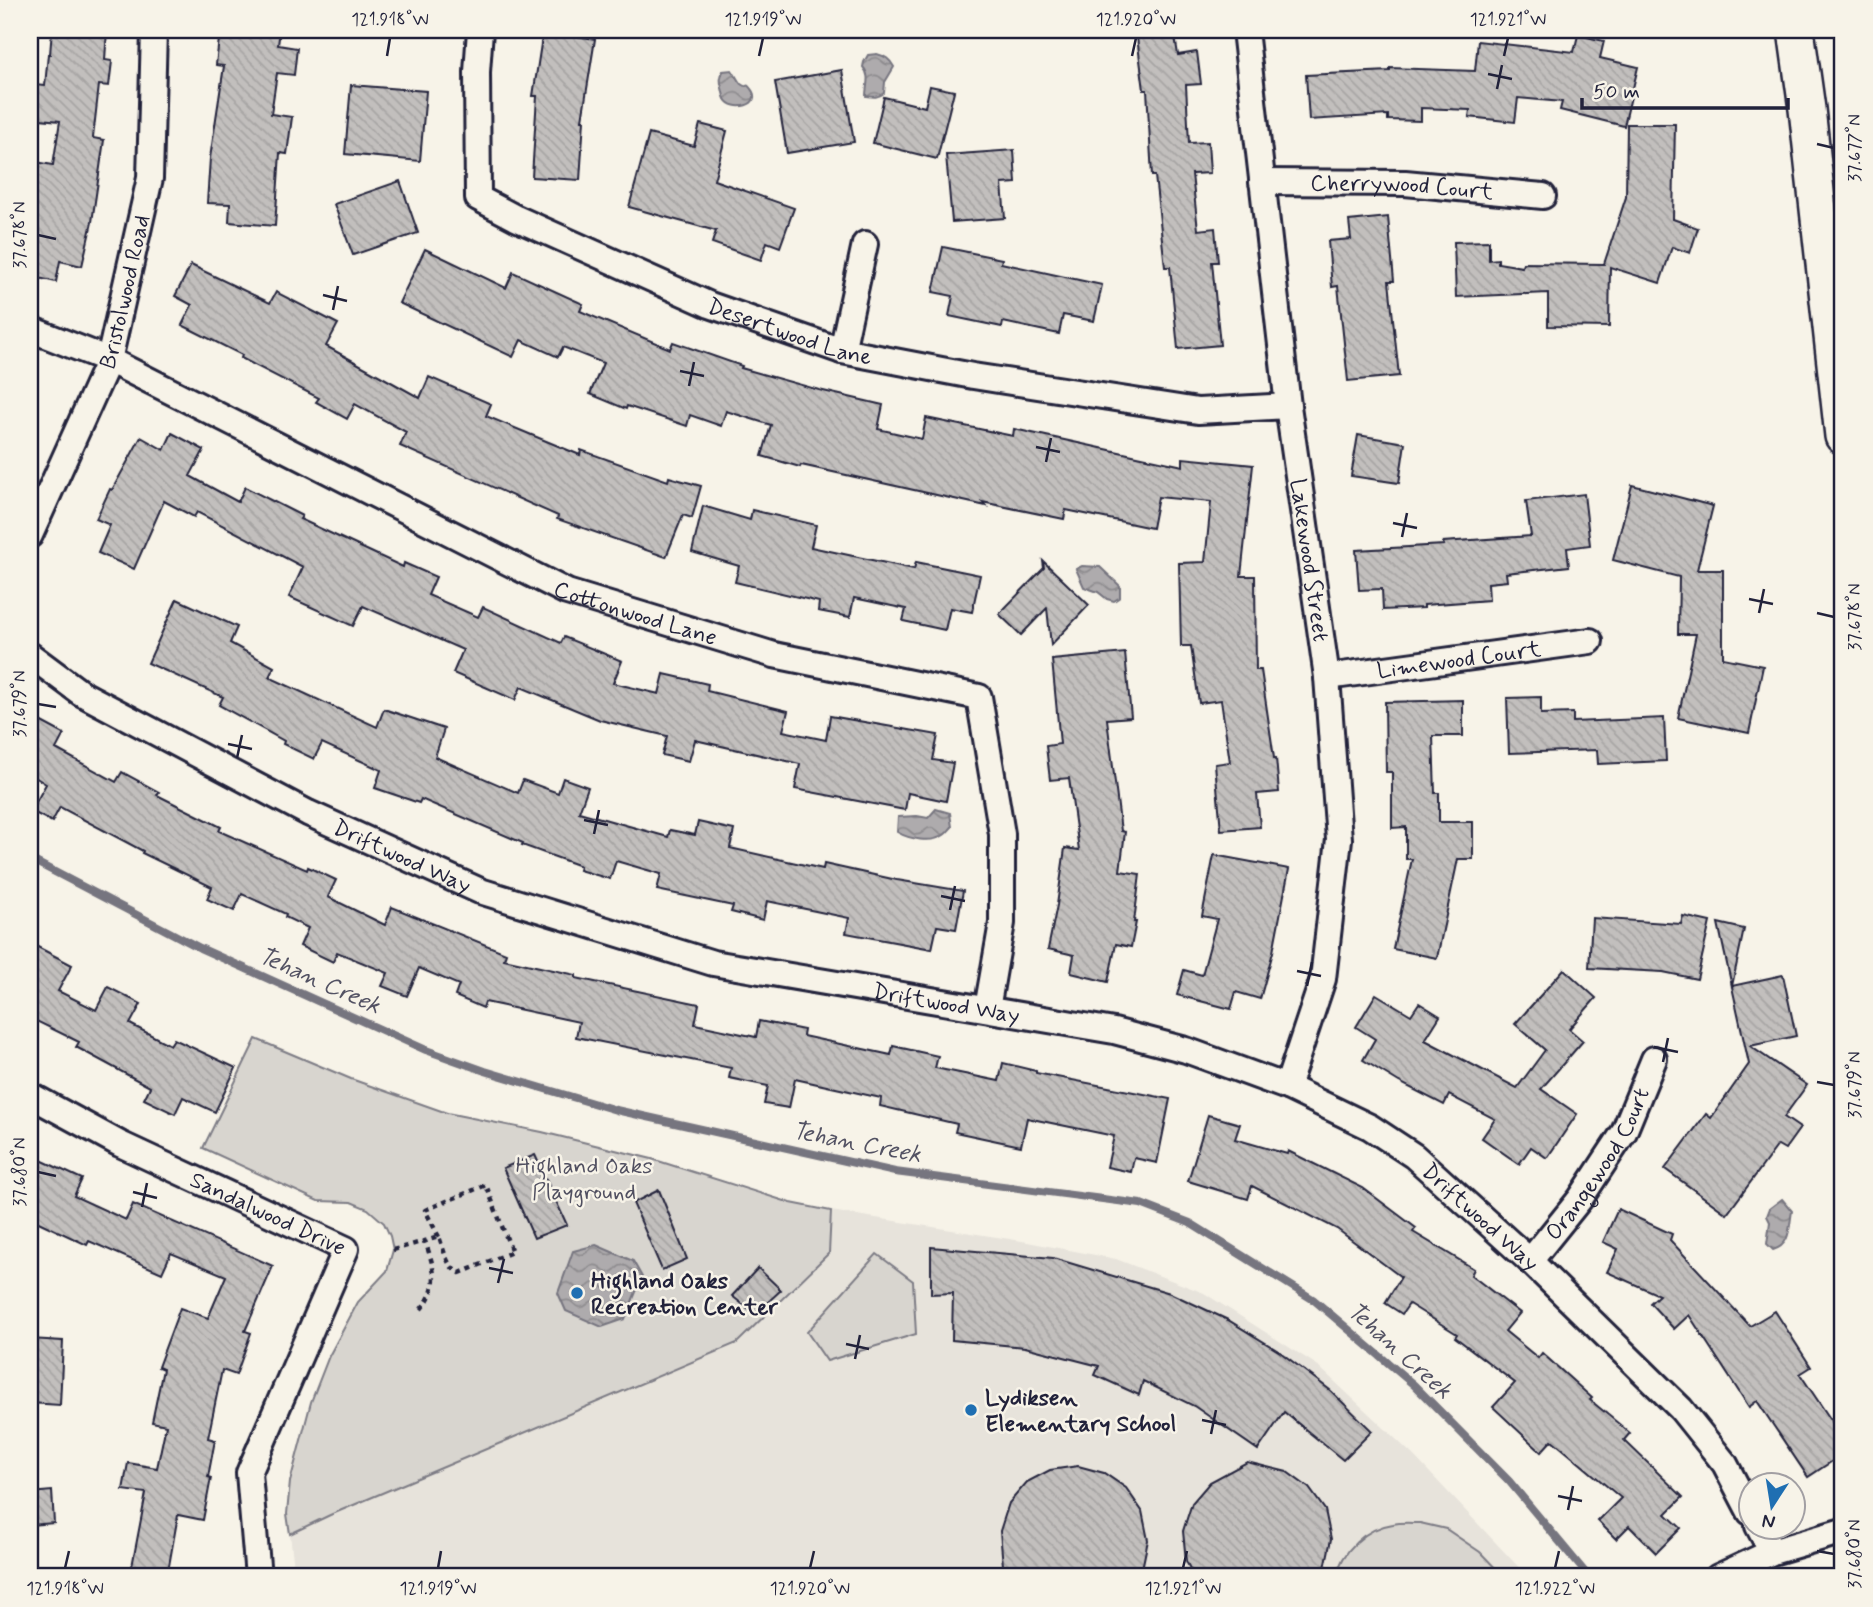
<svg xmlns="http://www.w3.org/2000/svg" width="1873" height="1607" font-family="Mynerve,sans-serif">
	<style>
		.built { fill: #e7e3db }
		.green { fill: #d8d5cf; stroke: #7d7c85; stroke-width: 2 }
		.water { fill: url(#water-waves); stroke: #76747f; stroke-width: 2 }
		.lines { fill: none; stroke-linecap: round; stroke-linejoin: round }
		.stream { stroke: #76747f; stroke-width: 8 }
		.building { fill: url(#building-back-hatch); stroke: #22223b; stroke-width: 2 }
		.street-casing { stroke: #22223b; stroke-width: 30 }
		.secondary-casing { stroke: #22223b; stroke-width: 40 }
		.path { stroke: #22223b; stroke-width: 4.5; stroke-dasharray: 5 5; stroke-linecap: butt }
		.street { stroke: #f7f3e8; stroke-width: 24 }
		.secondary { stroke: #f7f3e8; stroke-width: 35 }
		.ticks { fill: none; stroke: #22223b; stroke-width: 2.5 }
		.poi-dot { fill: #1f6fb2; stroke: #f7f3e8; stroke-width: 2.5 }
		.labels { text-anchor: middle; stroke-width: 5; stroke-linejoin: round; paint-order: stroke }
		.street-label { font-size: 23px; fill: #22223b; stroke: #f7f3e8 }
		.park-label { font-size: 23px; fill: #504f60; stroke: #f7f3e8 }
		.poi-label { font-size: 23px; font-weight: bold; fill: #22223b; stroke: #f7f3e8; text-anchor: start }
		.water-label { font-size: 24px; font-style: italic; fill: #535263; stroke: #f7f3e8 }
		.neatline { fill: none; stroke: #22223b; stroke-width: 2.5 }
		.ticks-label { font-size: 18px; text-anchor: middle; fill: #22223b }
	</style>
	<defs>
		<pattern id="water-waves" width="16" height="10" patternUnits="userSpaceOnUse" patternTransform="scale(1.75)"><rect width="16" height="10" fill="#aeabad"/><path d="M0 5q4-4 8 0t8 0" fill="none" stroke="#8d8b8e"/></pattern>
		<pattern id="building-back-hatch" width="6" height="6" patternUnits="userSpaceOnUse" patternTransform="scale(1.75)"><rect width="6" height="6" fill="#c2bfbd"/><path d="M-1 5l2 2M0 0l6 6M5-1l2 2" fill="none" stroke="#a6a4a3"/></pattern>
	</defs>
	<rect width="100%" height="100%" fill="#f7f3e8"/>
	<filter id="ink" filterUnits="userSpaceOnUse"><feTurbulence type="fractalNoise" baseFrequency=".0143" numOctaves="2"/><feDisplacementMap in="SourceGraphic" scale="14" xChannelSelector="R" yChannelSelector="G"/><feConvolveMatrix kernelMatrix="1 2 1 2 8 2 1 2 1" color-interpolation-filters="sRGB"/></filter>
	<g filter="url(#ink)">
		<polygon class="built" points="831,1211 1022,1241 1116,1259 1204,1293 1317,1365 1414,1456 1528,1577 295,1577 290,1534 829,1253"/>
		<g class="green">
			<polygon points="256,1039 351,1079 447,1113 542,1132 652,1159 791,1203 831,1211 829,1253 737,1343 330,1515 290,1534 287,1514 290,1482 311,1402 329,1356 358,1302 387,1271 393,1250 390,1236 384,1223 368,1209 351,1202 318,1201 203,1148"/>
			<polygon points="877,1254 913,1281 916,1334 827,1361 807,1332"/>
			<path d="M1420,1523l26,6 34,23 24,25h-168c6,-26 29,-49 57,-53 8,-2 18,-1 27,-1z"/>
		</g>
		<g class="water">
			<path d="M877,54c8,2 13,5 17,13l-9,15 -1,11c-6,5 -11,4 -18,3 0,-11 5,-20 -3,-29l1,-5 4,-7z"/>
			<path d="M732,70c3,4 6,11 9,14 8,6 4,-3 10,5 13,16 -18,24 -26,10 -2,-4 -2,-8 -3,-11 -2,-7 -2,-10 1,-17z"/>
			<polygon points="1082,566 1100,567 1120,586 1120,597 1114,601 1107,599 1098,592 1084,587 1076,569"/>
			<path d="M936,809l14,4 2,14c-3,3 -5,6 -8,8 -13,9 -35,4 -47,-3l1,-15 19,-1 11,2z"/>
			<path d="M1782,1199l10,12c-3,16 -1,34 -19,39l-6,-6 3,-22 -3,-6 3,-8z"/>
			<polygon points="596,1245 633,1261 642,1277 625,1319 602,1327 566,1311 558,1293 573,1251"/>
		</g>
		<g class="lines">
			<polyline class="stream" points="30,859 200,948 426,1050 485,1071 616,1110 895,1172 1141,1204 1190,1223 1314,1300 1414,1385 1509,1481 1589,1577"/>
		</g>
		<g class="building">
			<polygon points="52,30 107,30 105,60 112,61 109,86 99,85 93,138 104,140 92,222 82,266 60,261 56,282 30,276 30,161 53,165 60,121 30,118 34,85 45,86 48,54 50,54"/>
			<polygon points="220,30 280,30 278,45 297,48 294,75 277,73 271,114 292,117 287,154 280,153 275,226 229,222 230,204 207,203 210,158 224,66 216,65"/>
			<polygon points="1136,30 1174,30 1178,55 1197,52 1201,84 1186,85 1189,143 1208,142 1210,173 1192,174 1198,230 1215,228 1218,262 1212,262 1220,345 1178,349 1170,267 1165,267 1155,176 1152,176 1147,90 1144,90"/>
			<polygon points="543,31 595,39 582,120 584,120 580,180 532,177 537,96 533,96"/>
			<polygon points="1578,35 1604,41 1600,58 1638,67 1624,126 1560,110 1562,102 1518,98 1515,122 1469,117 1470,110 1421,108 1421,121 1388,120 1388,115 1309,120 1306,75 1390,71 1390,68 1475,71 1478,41 1574,52"/>
			<polygon points="842,70 854,142 787,153 775,82"/>
			<polygon points="351,85 426,91 420,161 345,154"/>
			<polygon points="930,86 954,91 937,159 873,143 884,97 925,107"/>
			<polygon points="700,124 727,131 714,180 794,208 780,247 767,242 761,260 712,243 716,231 629,207 649,134 694,146"/>
			<polygon points="1627,124 1675,124 1673,219 1698,228 1690,253 1672,247 1660,283 1610,267 1609,327 1548,326 1548,293 1456,297 1454,242 1489,241 1489,260 1498,259 1498,263 1522,267 1523,263 1604,264 1626,197"/>
			<polygon points="1014,150 1016,183 1002,184 1005,218 952,222 946,155"/>
			<polygon points="400,181 418,233 353,255 334,204"/>
			<polygon points="1388,217 1394,281 1389,281 1399,376 1348,381 1338,286 1332,287 1328,241 1351,239 1349,221"/>
			<polygon points="943,247 1002,259 1001,263 1102,285 1094,321 1063,315 1059,334 1003,322 1002,327 949,316 953,296 933,292"/>
			<polygon points="425,249 506,288 513,272 583,304 580,311 670,349 673,342 742,366 741,368 819,390 883,405 878,429 922,439 926,418 1013,436 1014,429 1183,466 1183,458 1253,465 1241,576 1255,576 1256,670 1261,670 1274,758 1276,758 1279,792 1257,794 1260,827 1221,830 1215,764 1230,762 1221,700 1199,703 1191,646 1181,646 1179,563 1205,562 1211,502 1158,497 1152,528 1066,510 1064,519 982,502 986,506 801,465 800,467 762,456 771,425 726,411 721,426 690,415 687,426 627,406 626,409 590,394 603,363 563,347 558,357 521,340 513,357 399,303"/>
			<polygon points="191,265 270,303 276,292 338,324 326,346 420,398 429,377 491,404 486,416 580,455 581,450 668,481 669,477 701,486 692,518 683,515 666,557 557,519 558,516 400,446 406,432 355,404 347,419 316,402 319,398 241,358 242,355 182,325 192,305 175,296"/>
			<polygon points="172,433 204,450 190,476 238,502 245,487 302,516 300,519 403,567 404,563 436,577 428,595 478,617 483,607 561,643 564,637 622,661 613,683 659,694 664,674 708,684 707,691 788,711 783,731 826,740 830,716 938,735 933,760 953,763 946,801 908,793 905,810 795,789 800,764 695,740 689,761 662,755 667,736 600,720 521,687 515,700 453,673 463,650 363,606 353,626 289,597 303,567 197,512 194,517 164,501 134,569 98,553 110,525 96,519 110,489 112,490 141,437 164,450"/>
			<polygon points="1358,435 1405,443 1399,483 1351,476"/>
			<polygon points="1632,485 1713,506 1697,570 1723,570 1723,658 1763,666 1749,733 1678,718 1696,634 1678,634 1679,577 1613,560"/>
			<polygon points="1584,494 1590,545 1567,548 1569,566 1506,573 1507,581 1488,583 1489,600 1424,605 1424,608 1383,610 1382,589 1359,590 1356,550 1444,545 1443,542 1531,536 1526,501"/>
			<polygon points="703,506 750,520 752,510 816,525 811,547 914,569 916,562 980,575 972,612 950,608 945,630 903,621 906,609 854,598 850,617 818,611 819,602 735,582 739,566 692,552"/>
			<polygon points="1043,561 1089,605 1051,645 1047,608 1021,635 999,614 1044,568"/>
			<polygon points="177,599 237,627 230,643 274,667 269,677 377,727 384,709 444,729 435,757 518,793 523,780 558,793 563,778 588,787 579,812 668,837 670,830 695,835 698,822 734,830 730,848 823,869 824,864 897,880 963,891 956,929 937,926 932,949 846,933 849,918 767,901 763,920 731,912 733,906 657,890 661,874 616,861 610,879 579,870 580,866 522,845 523,843 421,799 419,803 375,788 381,770 322,743 314,759 283,744 284,741 219,705 223,697 148,663"/>
			<polygon points="1125,653 1131,717 1107,719 1121,831 1125,832 1120,871 1140,874 1134,922 1136,922 1131,947 1116,944 1108,982 1071,973 1074,955 1048,949 1057,905 1065,848 1079,850 1069,778 1050,780 1046,746 1060,744 1052,660"/>
			<polygon points="1541,697 1541,714 1573,713 1573,722 1664,718 1666,761 1598,764 1597,750 1509,753 1507,698"/>
			<polygon points="1463,700 1463,736 1433,736 1435,793 1439,793 1439,822 1473,822 1473,859 1458,859 1437,958 1393,949 1412,859 1406,859 1406,827 1392,828 1392,772 1386,772 1385,702"/>
			<polygon points="36,719 64,734 56,749 116,782 122,772 159,792 157,795 221,827 219,831 307,870 308,867 336,880 328,897 385,925 392,907 506,953 504,959 576,975 576,978 699,1004 695,1024 756,1037 759,1021 804,1030 803,1036 891,1055 893,1046 938,1056 935,1068 999,1081 1003,1063 1036,1071 1036,1073 1170,1099 1157,1163 1134,1158 1131,1172 1107,1167 1114,1136 1027,1118 1021,1146 955,1132 957,1124 880,1106 881,1098 795,1079 789,1108 764,1104 768,1086 729,1078 731,1068 576,1037 579,1022 485,1002 483,1008 455,996 459,985 419,968 407,996 382,986 388,973 337,952 333,962 300,946 308,928 285,917 286,914 242,894 234,911 207,899 212,887 142,853 143,851 60,807 52,822 31,811 46,784 30,774 30,730"/>
			<polygon points="1214,855 1289,869 1273,952 1260,999 1236,992 1231,1009 1177,995 1184,970 1202,975 1217,919 1202,916"/>
			<polygon points="1683,916 1710,922 1697,979 1663,972 1589,968 1592,918 1681,924"/>
			<polygon points="1718,923 1744,929 1732,986 1783,975 1796,1036 1750,1046 1807,1085 1784,1117 1800,1128 1785,1149 1778,1145 1727,1214 1665,1169 1706,1114 1711,1118 1749,1064"/>
			<polygon points="30,943 72,965 58,991 96,1010 108,987 141,1004 130,1024 170,1045 174,1039 236,1068 215,1112 183,1097 175,1114 144,1099 150,1087 76,1047 79,1042 30,1018"/>
			<polygon points="1564,969 1596,998 1569,1029 1583,1041 1541,1089 1577,1114 1547,1158 1531,1147 1519,1164 1482,1138 1495,1119 1449,1095 1444,1105 1399,1082 1363,1060 1375,1039 1356,1027 1376,994 1411,1015 1419,1003 1440,1016 1425,1040 1517,1088 1545,1050 1515,1024"/>
			<polygon points="1208,1115 1240,1124 1235,1139 1287,1154 1288,1151 1363,1188 1416,1228 1413,1232 1474,1269 1471,1275 1520,1313 1505,1331 1538,1358 1542,1353 1592,1398 1590,1400 1630,1433 1624,1440 1683,1497 1666,1514 1681,1528 1656,1553 1629,1526 1616,1539 1598,1521 1621,1498 1552,1440 1541,1452 1493,1407 1515,1383 1455,1337 1457,1334 1409,1304 1402,1314 1385,1303 1401,1277 1337,1229 1252,1186 1248,1199 1188,1181"/>
			<polygon points="30,1155 82,1179 74,1196 126,1220 133,1204 273,1266 245,1331 251,1333 236,1375 222,1370 208,1438 215,1440 208,1477 211,1478 203,1520 178,1515 167,1577 130,1577 146,1493 123,1490 128,1463 157,1468 166,1425 152,1422 163,1369 158,1367 180,1308 208,1318 226,1276 171,1253 162,1273 89,1241 87,1245 30,1218"/>
			<polygon points="535,1155 567,1225 534,1238 503,1168"/>
			<polygon points="659,1190 687,1259 662,1270 633,1203"/>
			<polygon points="1618,1209 1672,1234 1670,1240 1750,1326 1775,1311 1811,1367 1800,1374 1843,1438 1843,1454 1808,1477 1757,1401 1749,1407 1689,1315 1674,1329 1650,1303 1659,1295 1607,1272 1618,1249 1603,1242"/>
			<polygon points="931,1247 1053,1258 1170,1293 1228,1320 1280,1352 1330,1390 1372,1431 1343,1460 1284,1412 1258,1450 1194,1406 1143,1381 1139,1395 1095,1375 1099,1366 1025,1347 952,1340 953,1293 931,1294"/>
			<polygon points="758,1268 781,1290 755,1314 732,1296"/>
			<polygon points="30,1339 63,1341 60,1405 30,1403"/>
			<polygon points="1247,1462 1287,1472 1309,1488 1325,1510 1331,1539 1325,1568 1319,1577 1194,1577 1186,1561 1183,1531 1192,1503 1210,1482"/>
			<polygon points="1078,1466 1104,1473 1126,1488 1142,1511 1148,1540 1142,1569 1136,1577 1004,1577 1000,1531 1009,1503 1027,1482 1050,1470"/>
			<polygon points="52,1491 54,1523 30,1525 30,1493"/>
		</g>
		<g class="lines">
			<defs>
				<g id="street">
					<path id="s1" d="M480,30l-3,42 1,126 38,20 194,87 132,46 131,25 225,35 90,-5"/>
					<path id="s2" d="M1245,30l43,376 39,271 12,162 -16,140 -36,108"/>
					<path id="s3" d="M1262,182l143,1 138,13"/>
					<path id="s4" d="M30,329l79,31 458,232 207,63 205,42 23,137v89l-15,86"/>
					<polyline points="842,351 865,244"/>
					<path id="s5" d="M30,535l79,-175 41,-182 4,-148"/>
					<path id="s6" d="M30,655l51,38 227,120 172,78 233,72 401,68 72,19 101,37 83,40 44,29 116,105 151,148 44,55 25,48"/>
					<path id="s7" d="M1327,677l263,-36"/>
					<path id="s8" d="M30,1095l90,49 226,105 -97,224 9,104"/>
					<path id="s9" d="M1530,1261l50,-62 44,-67 30,-73"/>
					<polyline points="1758,1526 1772,1552"/>
					<polyline points="1718,1577 1772,1552 1843,1531"/>
				</g>
				<polyline id="secondary" points="1796,30 1807,109 1843,436"/>
			</defs>
			<use href="#street" class="street-casing"/>
			<use href="#secondary" class="secondary-casing"/>
			<g class="path">
				<path d="M393,1250l46,-13c5,12 8,32 21,36l52,-21 -26,-67 -61,25 14,27"/>
				<path d="M421,1309c20,-23 13,-42 4,-68"/>
			</g>
			<use href="#street" class="street"/>
			<use href="#secondary" class="secondary"/>
		</g>
	</g>
	<path class="ticks" d="M387,56l3,-18M759,56l4,-18M1132,56l4,-18M1504,56l4,-18M1488,74l24,5M1497,89l5,-24M1817,144l17,4M38,235l18,4M323,295l24,6M333,310l5,-24M680,371l24,5M689,386l5,-24M1036,447l24,5M1046,462l5,-24M1393,523l24,5M1402,537l5,-24M1749,599l24,5M1759,613l5,-24M1817,613l17,4M38,704l18,3M228,744l24,5M237,758l5,-23M584,820l24,5M594,834l5,-24M941,896l24,5M950,910l5,-24M1297,971l24,5M1307,986l5,-24M1654,1047l24,5M1663,1062l5,-24M1817,1082l17,3M38,1172l18,4M133,1192l24,6M142,1207l5,-24M489,1268l24,5M498,1283l6,-24M846,1344l23,5M855,1359l5,-24M1202,1420l24,5M1211,1434l5,-24M1558,1496l24,5M1568,1510l5,-24M1817,1551l17,3M65,1568l4,-17M438,1568l3,-17M810,1568l4,-17M1183,1568l4,-17M1555,1568l4,-17"/>
	<g class="poi-dot">
		<circle cx="577" cy="1293" r="7"/>
		<circle cx="971" cy="1410" r="7"/>
	</g>
	<g class="labels">
		<g class="street-label">
			<text dy="8" stroke="none"><textPath href="#s3" startOffset="140">Cherrywood Court</textPath></text>
			<text dy="8" stroke="none"><textPath href="#s5" startOffset="262">Bristolwood Road</textPath></text>
			<text dy="8" stroke="none"><textPath href="#s1" startOffset="508">Desertwood Lane</textPath></text>
			<text dy="8" stroke="none"><textPath href="#s2" startOffset="534">Lakewood Street</textPath></text>
			<text dy="8" stroke="none"><textPath href="#s4" startOffset="670">Cottonwood Lane</textPath></text>
			<text dy="8" stroke="none"><textPath href="#s7" startOffset="133">Limewood Court</textPath></text>
			<text dy="8" stroke="none"><textPath href="#s6" startOffset="424">Driftwood Way</textPath></text>
			<text dy="8" stroke="none"><textPath href="#s6" startOffset="990">Driftwood Way</textPath></text>
			<text dy="8" stroke="none"><textPath href="#s9" startOffset="119">Orangewood Court</textPath></text>
			<text dy="8" stroke="none"><textPath href="#s8" startOffset="266">Sandalwood Drive</textPath></text>
			<text dy="8" stroke="none"><textPath href="#s6" startOffset="1577">Driftwood Way</textPath></text>
		</g>
		<g class="park-label">
			<text x="584" y="1173">Highland Oaks<tspan x="584" dy="26">Playground</tspan></text>
		</g>
		<g class="poi-label">
			<text x="591" y="1288">Highland Oaks<tspan x="591" dy="26">Recreation Center</tspan></text>
			<text x="985" y="1405">Lydiksen<tspan x="985" dy="26">Elementary School</tspan></text>
		</g>
		<g class="water-label">
			<text transform="translate(320 980) rotate(24)" y="8">Tehan Creek</text>
			<text transform="translate(857 1142) rotate(11)" y="8">Tehan Creek</text>
			<text transform="translate(1400 1350) rotate(42)" y="8">Tehan Creek</text>
		</g>
	</g>
	<rect width="1873" height="1607" fill="none" stroke="#f7f3e8" stroke-width="77"/>
	<g transform="translate(1772 1506) rotate(192)"><circle r="33" fill="#f7f3e8" stroke="#a29fa3" stroke-width="2"/>
	<path d="M0-5L12 26L0 18L-12 26Z" fill="#1f6fb2"/>
	<text y="-10" font-size="19" font-weight="bold" text-anchor="middle" fill="#22223b">N</text>
	</g>
	<path d="M1582 98v10h206v-10" fill="none" stroke="#22223b" stroke-width="3.5"/>
	<text x="1593" y="98" font-size="21" fill="#22223b" stroke="#f7f3e8" stroke-width="5" paint-order="stroke">50 m</text>
	<rect x="38" y="38" width="1796" height="1530" class="neatline"/>
	<g class="ticks-label">
		<text x="390" y="25">121.918°W</text>
		<text x="763" y="25">121.919°W</text>
		<text x="1136" y="25">121.920°W</text>
		<text x="1508" y="25">121.921°W</text>
		<text transform="translate(1854 148) rotate(-90)" y="6">37.677°N</text>
		<text transform="translate(19 235) rotate(-90)" y="6">37.678°N</text>
		<text transform="translate(1854 617) rotate(-90)" y="6">37.678°N</text>
		<text transform="translate(19 704) rotate(-90)" y="6">37.679°N</text>
		<text transform="translate(1854 1085) rotate(-90)" y="6">37.679°N</text>
		<text transform="translate(19 1172) rotate(-90)" y="6">37.680°N</text>
		<text transform="translate(1854 1554) rotate(-90)" y="6">37.680°N</text>
		<text x="65" y="1594">121.918°W</text>
		<text x="438" y="1594">121.919°W</text>
		<text x="810" y="1594">121.920°W</text>
		<text x="1183" y="1594">121.921°W</text>
		<text x="1555" y="1594">121.922°W</text>
	</g>
</svg>
